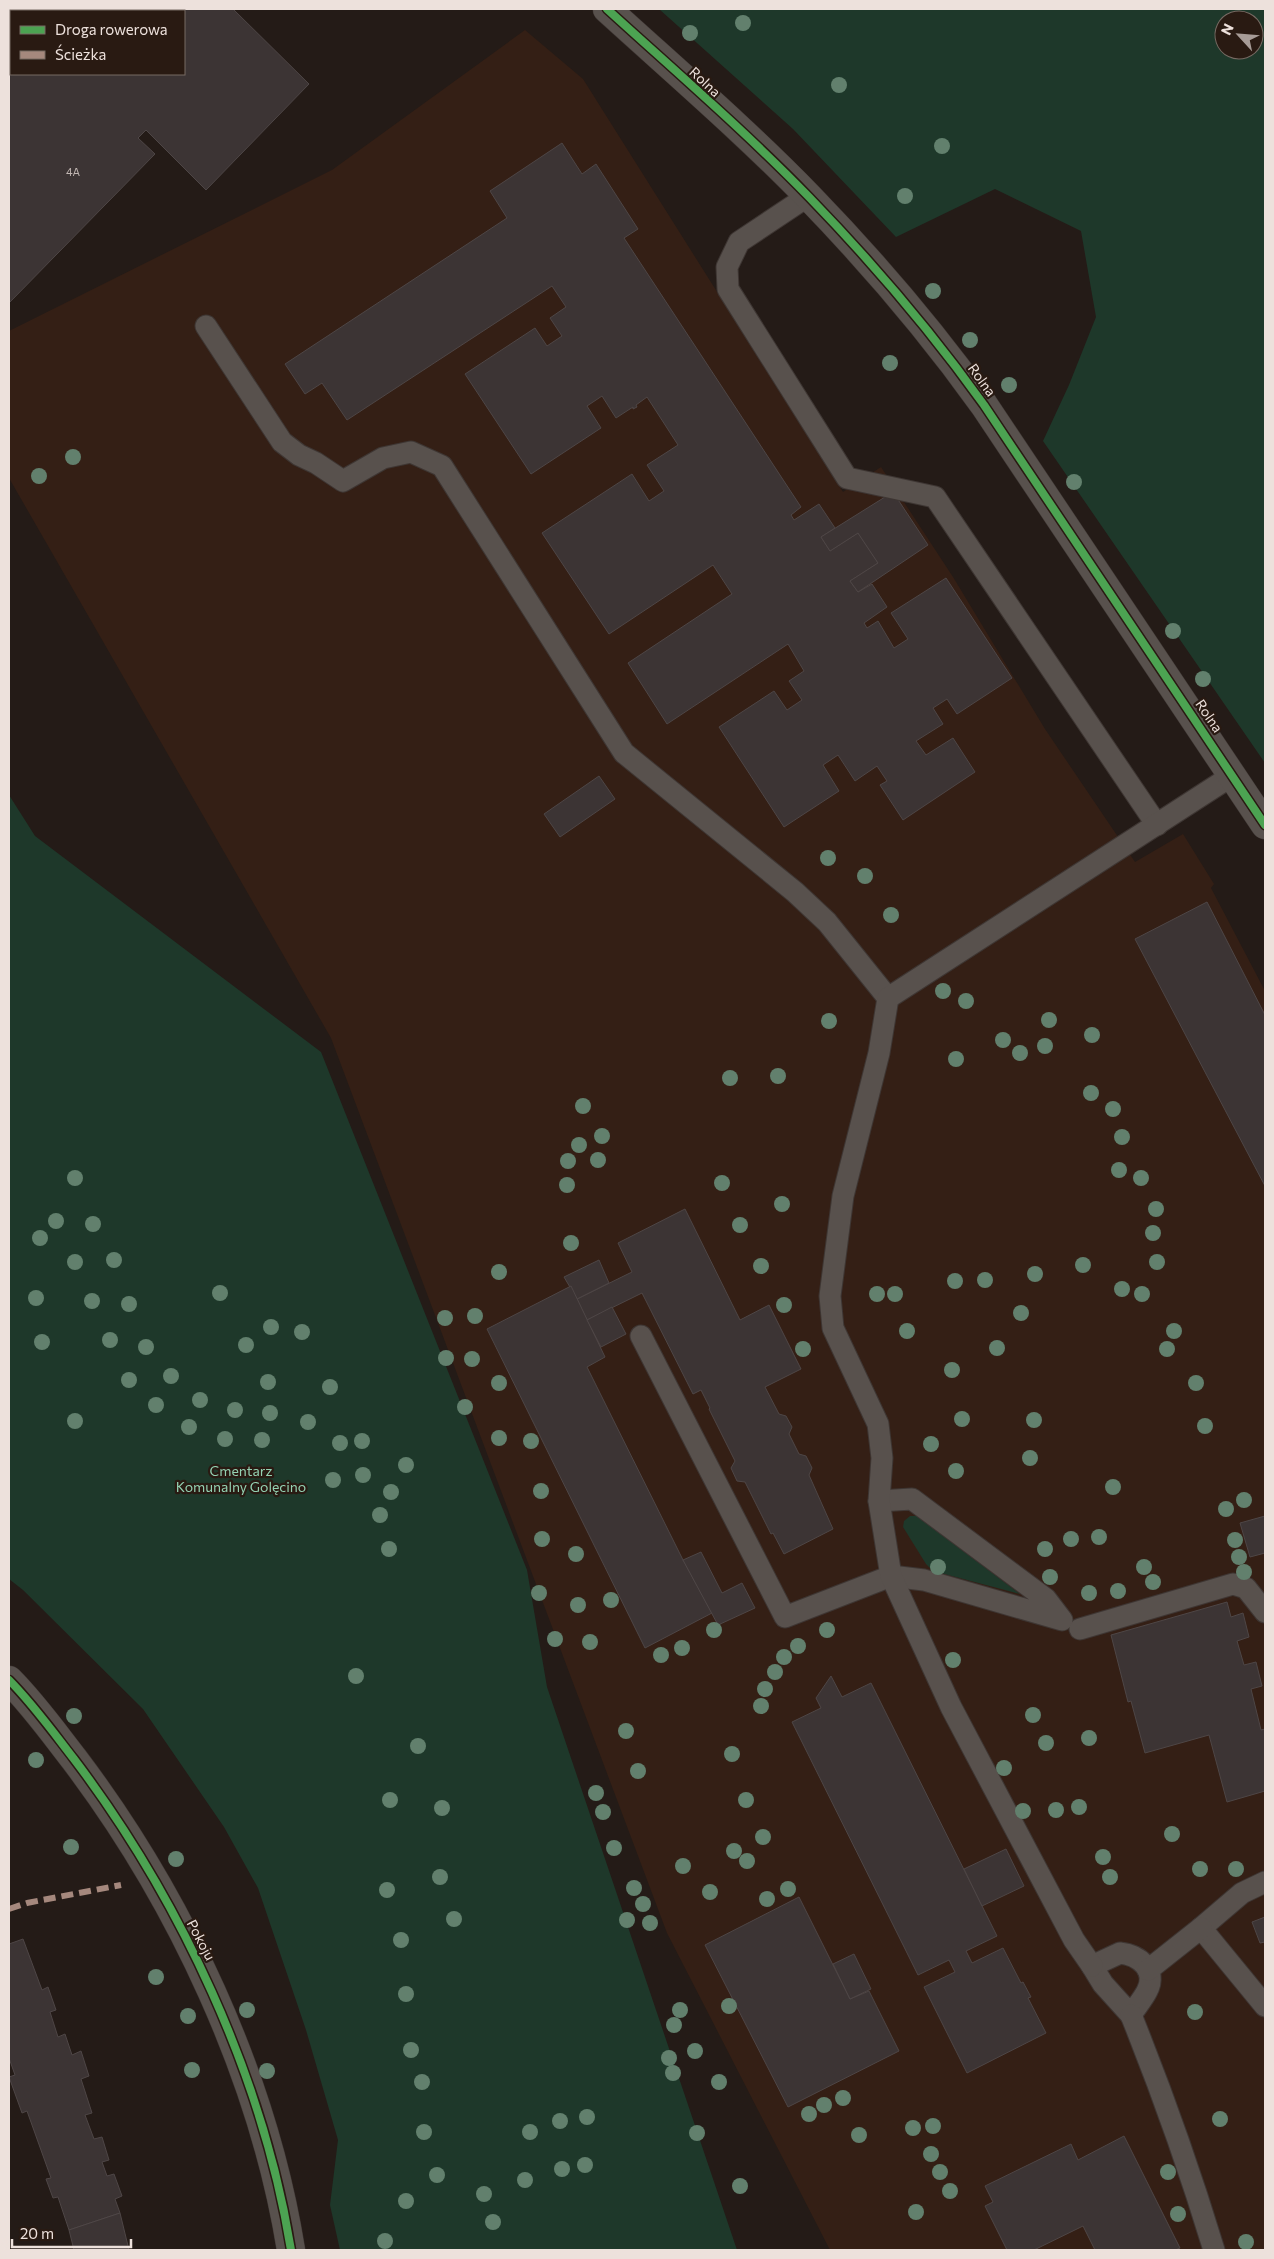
<svg xmlns="http://www.w3.org/2000/svg" width="1274" height="2259" font-family="Commissioner,sans-serif">
	<style>
		.built { fill: #341f15 }
		.green { fill: #1e382a; fill-rule: evenodd }
		.building { fill: #3c3434; stroke: #4e4646; fill-rule: evenodd }
		.lines { fill: none; stroke-linecap: round; stroke-linejoin: round }
		.lane-casing { stroke: #3e3633; stroke-width: 23 }
		.street-casing { stroke: #3e3633; stroke-width: 29 }
		.secondary-casing { stroke: #3e3633; stroke-width: 29 }
		.lane { stroke: #58514d; stroke-width: 21 }
		.street { stroke: #58514d; stroke-width: 28 }
		.secondary { stroke: #58514d; stroke-width: 28 }
		.quiet { stroke: #a5887d; stroke-width: 6; stroke-dasharray: 12 6; stroke-linecap: butt }
		.cycleway-casing { stroke: #291a12; stroke-width: 11 }
		.cycleway { stroke: #4ca352; stroke-width: 8 }
		.tree { fill: #62806d }
		.labels { text-anchor: middle; stroke-width: 4.5; stroke-linejoin: round; paint-order: stroke }
		.number-label { font-size: 11px; fill: #c1b6b2 }
		.street-label { font-size: 14px; fill: #ede1dc; stroke: #291a12 }
		.park-label { font-size: 14px; fill: #94d2b3; stroke: #291a12 }
	</style>
	<rect width="100%" height="100%" fill="#241b17"/>
	<polygon class="built" points="525,30 583,79 843,492 881,467 953,577 1045,729 1135,862 1183,834 1214,884 1211,888 1265,991 1265,2250 830,2250 667,1933 331,1038 9,478 9,331 332,170"/>
	<g class="green">
		<path d="M659,9h606v754l-222,-322 26,-56 27,-68 -15,-86 -86,-42 -99,48 -103,-108zM1224,20h30v30h-30z"/>
		<polygon points="9,795 35,836 321,1052 527,1570 547,1687 737,2250 340,2250 330,2205 338,2140 306,2030 258,1888 224,1827 143,1709 23,1590 9,1579"/>
		<polygon points="910,1516 917,1516 1020,1594 933,1571 926,1564 903,1527 904,1521"/>
	</g>
	<g class="building">
		<path d="M9,9h224l76,75 -103,106 -60,-60 -8,8 17,16 -146,149zM11,11h173v63h-173z"/>
		<polygon points="562,143 582,174 596,164 638,229 624,238 801,507 791,515 794,520 819,504 835,528 821,537 830,551 858,533 878,563 850,581 858,592 872,584 887,607 864,623 867,628 878,621 894,648 908,639 891,613 946,578 1012,678 957,714 947,699 933,708 943,724 916,741 926,755 953,738 975,772 903,820 880,785 887,781 877,766 855,781 838,755 823,765 839,791 784,827 719,727 774,691 787,710 802,700 789,681 804,671 788,644 667,724 628,663 732,594 713,565 609,634 542,533 632,474 649,501 664,491 647,465 678,445 647,397 636,405 637,407 633,409 633,407 616,418 602,396 587,406 601,428 531,474 465,374 535,328 547,346 562,336 550,318 566,307 552,286 347,420 322,383 305,394 285,364 507,218 490,191"/>
		<polygon points="893,492 928,545 858,592 850,581 878,563 858,533 830,551 821,537"/>
		<polygon points="599,776 615,799 560,837 544,814"/>
		<polygon points="1207,902 1265,1015 1265,1186 1135,939"/>
		<polygon points="685,1209 740,1320 769,1305 801,1369 765,1387 779,1414 786,1416 792,1427 789,1434 799,1454 806,1456 812,1468 809,1475 833,1529 784,1554 773,1533 771,1534 745,1482 737,1481 731,1468 735,1461 709,1409 710,1408 701,1390 693,1394 642,1293 587,1320 577,1299 632,1272 618,1243"/>
		<polygon points="599,1260 609,1283 577,1299 564,1277"/>
		<polygon points="571,1286 605,1357 587,1367 683,1560 712,1613 645,1648 487,1329"/>
		<polygon points="612,1307 626,1334 601,1347 587,1320"/>
		<polygon points="1265,1516 1265,1553 1250,1557 1240,1523"/>
		<polygon points="701,1552 722,1593 742,1583 755,1608 718,1625 683,1560"/>
		<polygon points="1227,1602 1231,1617 1243,1613 1249,1637 1237,1641 1244,1665 1256,1662 1262,1686 1251,1689 1261,1730 1265,1729 1265,1791 1227,1802 1209,1735 1145,1753 1131,1701 1128,1702 1111,1635"/>
		<polygon points="831,1676 842,1697 871,1683 997,1936 966,1951 972,1963 1003,1948 1021,1983 1023,1982 1031,1997 1028,1998 1046,2033 967,2073 924,1987 955,1972 949,1960 918,1975 792,1722 821,1708 816,1698"/>
		<polygon points="1006,1849 1024,1886 982,1906 964,1869"/>
		<polygon points="799,1897 850,1999 869,1991 899,2051 788,2107 705,1945"/>
		<polygon points="1265,1917 1265,1942 1260,1943 1252,1922"/>
		<polygon points="23,1939 42,1990 48,1987 56,2010 50,2012 58,2037 65,2034 72,2055 81,2051 89,2076 81,2079 92,2113 85,2115 94,2139 102,2137 109,2160 102,2162 107,2176 114,2174 122,2196 115,2199 120,2213 69,2230 58,2197 53,2198 46,2179 51,2178 27,2111 22,2113 9,2077 15,2075 9,2058 9,1944"/>
		<polygon points="854,1954 871,1989 850,1999 833,1964"/>
		<polygon points="1124,2136 1180,2248 1175,2250 1095,2250 1083,2226 1034,2250 1007,2250 985,2206 993,2202 985,2186 1071,2144 1078,2160"/>
		<polygon points="120,2213 129,2250 74,2250 69,2230"/>
	</g>
	<g class="lines">
		<defs>
			<g id="lane">
				<polyline points="808,196 739,242 727,267 728,289 847,478 935,497 1157,825"/>
				<polyline points="206,326 282,442 299,455 316,463 343,481 383,458 411,452 442,466 624,753 795,892 827,922 888,998"/>
				<polyline points="641,1336 785,1617 891,1576 924,1580 1062,1620 1046,1599 912,1499 879,1501"/>
				<polyline points="1080,1629 1233,1584 1246,1588 1265,1612"/>
				<polyline points="1265,1882 1242,1893 1201,1928 1265,2006"/>
				<path d="M1120,1953c19,2 38,17 27,38 -4,8 -11,16 -16,24l-28,-31 -11,-18z"/>
				<polyline points="1092,1966 1074,1940 951,1707 891,1576 879,1501 882,1458 878,1424 833,1328 830,1296 843,1196 879,1053 888,998 1233,775"/>
				<polyline points="1148,1970 1201,1928"/>
				<path d="M1131,2015c31,77 59,156 83,235"/>
			</g>
			<path id="street" d="M607,9c67,61 139,123 202,188 63,65 122,134 175,208l281,420"/>
			<path id="secondary" d="M9,1680c24,24 44,52 65,79 106,140 189,317 217,491"/>
		</defs>
		<use href="#lane" class="lane-casing"/>
		<use href="#street" class="street-casing"/>
		<use href="#secondary" class="secondary-casing"/>
		<use href="#lane" class="lane"/>
		<use href="#street" class="street"/>
		<use href="#secondary" class="secondary"/>
		<polyline class="quiet" points="9,1909 27,1903 121,1885"/>
		<defs>
			<g id="cycleway">
				<path d="M607,9c67,61 139,123 202,188 63,65 122,134 175,208l281,420"/>
				<path d="M9,1680c24,24 44,52 65,79 106,140 189,317 217,491"/>
			</g>
		</defs>
		<use href="#cycleway" class="cycleway-casing"/>
		<use href="#cycleway" class="cycleway"/>
	</g>
	<g class="tree">
		<circle cx="743" cy="23" r="8"/>
		<circle cx="690" cy="33" r="8"/>
		<circle cx="839" cy="85" r="8"/>
		<circle cx="942" cy="146" r="8"/>
		<circle cx="905" cy="196" r="8"/>
		<circle cx="933" cy="291" r="8"/>
		<circle cx="970" cy="340" r="8"/>
		<circle cx="890" cy="363" r="8"/>
		<circle cx="1009" cy="385" r="8"/>
		<circle cx="73" cy="457" r="8"/>
		<circle cx="39" cy="476" r="8"/>
		<circle cx="1074" cy="482" r="8"/>
		<circle cx="1173" cy="631" r="8"/>
		<circle cx="1203" cy="679" r="8"/>
		<circle cx="828" cy="858" r="8"/>
		<circle cx="865" cy="876" r="8"/>
		<circle cx="891" cy="915" r="8"/>
		<circle cx="943" cy="991" r="8"/>
		<circle cx="966" cy="1001" r="8"/>
		<circle cx="1049" cy="1020" r="8"/>
		<circle cx="829" cy="1021" r="8"/>
		<circle cx="1092" cy="1035" r="8"/>
		<circle cx="1003" cy="1040" r="8"/>
		<circle cx="1045" cy="1046" r="8"/>
		<circle cx="1020" cy="1053" r="8"/>
		<circle cx="956" cy="1059" r="8"/>
		<circle cx="778" cy="1076" r="8"/>
		<circle cx="730" cy="1078" r="8"/>
		<circle cx="1091" cy="1093" r="8"/>
		<circle cx="583" cy="1106" r="8"/>
		<circle cx="1113" cy="1109" r="8"/>
		<circle cx="602" cy="1136" r="8"/>
		<circle cx="1122" cy="1137" r="8"/>
		<circle cx="579" cy="1145" r="8"/>
		<circle cx="598" cy="1160" r="8"/>
		<circle cx="568" cy="1161" r="8"/>
		<circle cx="1119" cy="1170" r="8"/>
		<circle cx="75" cy="1178" r="8"/>
		<circle cx="1141" cy="1178" r="8"/>
		<circle cx="722" cy="1183" r="8"/>
		<circle cx="567" cy="1185" r="8"/>
		<circle cx="782" cy="1204" r="8"/>
		<circle cx="1156" cy="1209" r="8"/>
		<circle cx="56" cy="1221" r="8"/>
		<circle cx="93" cy="1224" r="8"/>
		<circle cx="740" cy="1225" r="8"/>
		<circle cx="1153" cy="1233" r="8"/>
		<circle cx="40" cy="1238" r="8"/>
		<circle cx="571" cy="1243" r="8"/>
		<circle cx="114" cy="1260" r="8"/>
		<circle cx="75" cy="1262" r="8"/>
		<circle cx="1157" cy="1262" r="8"/>
		<circle cx="1083" cy="1265" r="8"/>
		<circle cx="761" cy="1266" r="8"/>
		<circle cx="499" cy="1272" r="8"/>
		<circle cx="1035" cy="1274" r="8"/>
		<circle cx="985" cy="1280" r="8"/>
		<circle cx="955" cy="1281" r="8"/>
		<circle cx="1122" cy="1289" r="8"/>
		<circle cx="220" cy="1293" r="8"/>
		<circle cx="877" cy="1294" r="8"/>
		<circle cx="895" cy="1294" r="8"/>
		<circle cx="1142" cy="1294" r="8"/>
		<circle cx="36" cy="1298" r="8"/>
		<circle cx="92" cy="1301" r="8"/>
		<circle cx="129" cy="1304" r="8"/>
		<circle cx="784" cy="1305" r="8"/>
		<circle cx="1021" cy="1313" r="8"/>
		<circle cx="475" cy="1316" r="8"/>
		<circle cx="445" cy="1318" r="8"/>
		<circle cx="271" cy="1327" r="8"/>
		<circle cx="907" cy="1331" r="8"/>
		<circle cx="1174" cy="1331" r="8"/>
		<circle cx="302" cy="1332" r="8"/>
		<circle cx="110" cy="1340" r="8"/>
		<circle cx="42" cy="1342" r="8"/>
		<circle cx="246" cy="1345" r="8"/>
		<circle cx="146" cy="1347" r="8"/>
		<circle cx="997" cy="1348" r="8"/>
		<circle cx="803" cy="1349" r="8"/>
		<circle cx="1167" cy="1349" r="8"/>
		<circle cx="446" cy="1358" r="8"/>
		<circle cx="472" cy="1359" r="8"/>
		<circle cx="952" cy="1370" r="8"/>
		<circle cx="171" cy="1376" r="8"/>
		<circle cx="129" cy="1380" r="8"/>
		<circle cx="268" cy="1382" r="8"/>
		<circle cx="499" cy="1383" r="8"/>
		<circle cx="1196" cy="1383" r="8"/>
		<circle cx="330" cy="1387" r="8"/>
		<circle cx="200" cy="1400" r="8"/>
		<circle cx="156" cy="1405" r="8"/>
		<circle cx="465" cy="1407" r="8"/>
		<circle cx="235" cy="1410" r="8"/>
		<circle cx="270" cy="1413" r="8"/>
		<circle cx="962" cy="1419" r="8"/>
		<circle cx="1034" cy="1420" r="8"/>
		<circle cx="75" cy="1421" r="8"/>
		<circle cx="308" cy="1422" r="8"/>
		<circle cx="1205" cy="1426" r="8"/>
		<circle cx="189" cy="1427" r="8"/>
		<circle cx="499" cy="1438" r="8"/>
		<circle cx="225" cy="1439" r="8"/>
		<circle cx="262" cy="1440" r="8"/>
		<circle cx="362" cy="1441" r="8"/>
		<circle cx="531" cy="1441" r="8"/>
		<circle cx="340" cy="1443" r="8"/>
		<circle cx="931" cy="1444" r="8"/>
		<circle cx="1030" cy="1458" r="8"/>
		<circle cx="406" cy="1465" r="8"/>
		<circle cx="956" cy="1471" r="8"/>
		<circle cx="363" cy="1475" r="8"/>
		<circle cx="333" cy="1480" r="8"/>
		<circle cx="1113" cy="1487" r="8"/>
		<circle cx="541" cy="1491" r="8"/>
		<circle cx="391" cy="1492" r="8"/>
		<circle cx="1244" cy="1500" r="8"/>
		<circle cx="1226" cy="1509" r="8"/>
		<circle cx="380" cy="1515" r="8"/>
		<circle cx="1099" cy="1537" r="8"/>
		<circle cx="542" cy="1539" r="8"/>
		<circle cx="1071" cy="1539" r="8"/>
		<circle cx="1235" cy="1540" r="8"/>
		<circle cx="389" cy="1549" r="8"/>
		<circle cx="1045" cy="1549" r="8"/>
		<circle cx="576" cy="1554" r="8"/>
		<circle cx="1239" cy="1557" r="8"/>
		<circle cx="938" cy="1567" r="8"/>
		<circle cx="1144" cy="1567" r="8"/>
		<circle cx="1244" cy="1572" r="8"/>
		<circle cx="1050" cy="1577" r="8"/>
		<circle cx="1153" cy="1582" r="8"/>
		<circle cx="1118" cy="1591" r="8"/>
		<circle cx="539" cy="1593" r="8"/>
		<circle cx="1089" cy="1593" r="8"/>
		<circle cx="611" cy="1600" r="8"/>
		<circle cx="578" cy="1605" r="8"/>
		<circle cx="714" cy="1630" r="8"/>
		<circle cx="827" cy="1630" r="8"/>
		<circle cx="555" cy="1639" r="8"/>
		<circle cx="590" cy="1642" r="8"/>
		<circle cx="798" cy="1646" r="8"/>
		<circle cx="682" cy="1648" r="8"/>
		<circle cx="661" cy="1655" r="8"/>
		<circle cx="784" cy="1657" r="8"/>
		<circle cx="953" cy="1660" r="8"/>
		<circle cx="775" cy="1672" r="8"/>
		<circle cx="356" cy="1676" r="8"/>
		<circle cx="765" cy="1689" r="8"/>
		<circle cx="761" cy="1706" r="8"/>
		<circle cx="1033" cy="1715" r="8"/>
		<circle cx="74" cy="1716" r="8"/>
		<circle cx="626" cy="1731" r="8"/>
		<circle cx="1089" cy="1738" r="8"/>
		<circle cx="1046" cy="1743" r="8"/>
		<circle cx="418" cy="1746" r="8"/>
		<circle cx="732" cy="1754" r="8"/>
		<circle cx="36" cy="1760" r="8"/>
		<circle cx="1004" cy="1768" r="8"/>
		<circle cx="638" cy="1771" r="8"/>
		<circle cx="596" cy="1793" r="8"/>
		<circle cx="390" cy="1800" r="8"/>
		<circle cx="746" cy="1800" r="8"/>
		<circle cx="1079" cy="1807" r="8"/>
		<circle cx="442" cy="1808" r="8"/>
		<circle cx="1056" cy="1810" r="8"/>
		<circle cx="1023" cy="1811" r="8"/>
		<circle cx="603" cy="1812" r="8"/>
		<circle cx="1172" cy="1834" r="8"/>
		<circle cx="763" cy="1837" r="8"/>
		<circle cx="71" cy="1847" r="8"/>
		<circle cx="614" cy="1848" r="8"/>
		<circle cx="734" cy="1851" r="8"/>
		<circle cx="1103" cy="1857" r="8"/>
		<circle cx="176" cy="1859" r="8"/>
		<circle cx="747" cy="1861" r="8"/>
		<circle cx="683" cy="1866" r="8"/>
		<circle cx="1200" cy="1869" r="8"/>
		<circle cx="1236" cy="1869" r="8"/>
		<circle cx="440" cy="1877" r="8"/>
		<circle cx="1110" cy="1877" r="8"/>
		<circle cx="634" cy="1888" r="8"/>
		<circle cx="788" cy="1889" r="8"/>
		<circle cx="387" cy="1890" r="8"/>
		<circle cx="710" cy="1892" r="8"/>
		<circle cx="767" cy="1899" r="8"/>
		<circle cx="643" cy="1904" r="8"/>
		<circle cx="454" cy="1919" r="8"/>
		<circle cx="627" cy="1920" r="8"/>
		<circle cx="650" cy="1923" r="8"/>
		<circle cx="401" cy="1940" r="8"/>
		<circle cx="156" cy="1977" r="8"/>
		<circle cx="406" cy="1994" r="8"/>
		<circle cx="729" cy="2006" r="8"/>
		<circle cx="247" cy="2010" r="8"/>
		<circle cx="680" cy="2010" r="8"/>
		<circle cx="1195" cy="2012" r="8"/>
		<circle cx="188" cy="2016" r="8"/>
		<circle cx="674" cy="2025" r="8"/>
		<circle cx="411" cy="2050" r="8"/>
		<circle cx="695" cy="2051" r="8"/>
		<circle cx="669" cy="2058" r="8"/>
		<circle cx="192" cy="2070" r="8"/>
		<circle cx="267" cy="2071" r="8"/>
		<circle cx="673" cy="2073" r="8"/>
		<circle cx="422" cy="2082" r="8"/>
		<circle cx="719" cy="2082" r="8"/>
		<circle cx="843" cy="2098" r="8"/>
		<circle cx="824" cy="2105" r="8"/>
		<circle cx="809" cy="2114" r="8"/>
		<circle cx="587" cy="2117" r="8"/>
		<circle cx="1220" cy="2119" r="8"/>
		<circle cx="560" cy="2121" r="8"/>
		<circle cx="933" cy="2126" r="8"/>
		<circle cx="913" cy="2128" r="8"/>
		<circle cx="424" cy="2132" r="8"/>
		<circle cx="530" cy="2132" r="8"/>
		<circle cx="697" cy="2133" r="8"/>
		<circle cx="859" cy="2135" r="8"/>
		<circle cx="931" cy="2154" r="8"/>
		<circle cx="585" cy="2165" r="8"/>
		<circle cx="562" cy="2169" r="8"/>
		<circle cx="940" cy="2172" r="8"/>
		<circle cx="1168" cy="2172" r="8"/>
		<circle cx="437" cy="2175" r="8"/>
		<circle cx="525" cy="2180" r="8"/>
		<circle cx="740" cy="2186" r="8"/>
		<circle cx="950" cy="2191" r="8"/>
		<circle cx="484" cy="2194" r="8"/>
		<circle cx="406" cy="2201" r="8"/>
		<circle cx="916" cy="2212" r="8"/>
		<circle cx="1178" cy="2214" r="8"/>
		<circle cx="493" cy="2222" r="8"/>
		<circle cx="385" cy="2241" r="8"/>
		<circle cx="1246" cy="2242" r="8"/>
	</g>
	<g class="labels">
		<g class="number-label">
			<text x="73" y="176">4A</text>
		</g>
		<g class="street-label">
			<text transform="translate(705 82) rotate(43)" y="5">Rolna</text>
			<text transform="translate(982 380) rotate(54)" y="5">Rolna</text>
			<text transform="translate(1209 716) rotate(56)" y="5">Rolna</text>
			<text transform="translate(201 1940) rotate(62)" y="5">Pokoju</text>
		</g>
		<g class="park-label">
			<text x="241" y="1476">Cmentarz<tspan x="241" dy="16">Komunalny Golęcino</tspan></text>
		</g>
	</g>
	<rect width="1274" height="2259" fill="none" stroke="#ede1dc" stroke-width="20"/>
	<rect x="10" y="10" width="175" height="65" fill="#291a12" stroke="#776a63"/>
	<rect x="20" y="26" width="25" height="8" fill="#4ca352" stroke="#776a63"/>
	<text x="55" y="35" font-size="15" fill="#ede1dc">Droga rowerowa</text>
	<rect x="20" y="51" width="25" height="8" fill="#a5887d" stroke="#776a63"/>
	<text x="55" y="60" font-size="15" fill="#ede1dc">Ścieżka</text>
	<g transform="translate(1239 35) rotate(296)"><circle r="24" fill="#291a12" stroke="#776a63"/>
	<path d="M0-4L9 19L0 12L-9 19Z" fill="#a79c97"/>
	<text y="-8" font-size="14" font-weight="bold" text-anchor="middle" fill="#ede1dc">N</text>
	</g>
	<path d="M12 2239v8h119v-8" fill="none" stroke="#ede1dc" stroke-width="2.5"/>
	<text x="20" y="2239" font-size="15" fill="#ede1dc" stroke="#291a12" stroke-width="4" paint-order="stroke">20 m</text>
</svg>
